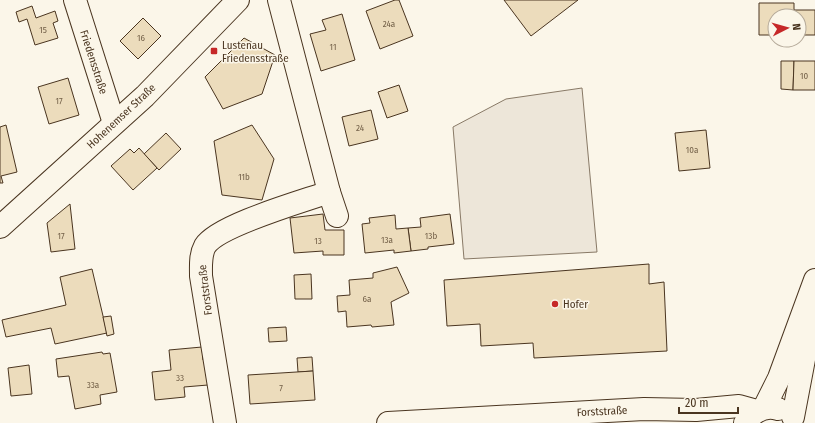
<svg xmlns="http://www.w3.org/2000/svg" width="815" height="423" font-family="'Fira Sans Condensed',sans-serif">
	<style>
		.grass { fill: #ede6d9; stroke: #887966 }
		.building { fill: #ecdcbc; stroke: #4a3520 }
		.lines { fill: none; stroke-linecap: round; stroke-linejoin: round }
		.minor-casing { stroke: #4a3520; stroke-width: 24 }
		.major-casing { stroke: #4a3520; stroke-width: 24 }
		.minor { stroke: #fbf6e9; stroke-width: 22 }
		.major { stroke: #fbf6e9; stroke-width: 22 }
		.poi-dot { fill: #c62828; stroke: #fbf6e9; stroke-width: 1.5 }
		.labels { text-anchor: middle; stroke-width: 3; stroke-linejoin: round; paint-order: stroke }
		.number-label { font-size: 9px; fill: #725f47 }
		.poi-label { font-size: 11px; fill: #4a3520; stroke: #fbf6e9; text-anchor: start }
		.street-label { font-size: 11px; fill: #4a3520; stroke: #fbf6e9 }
	</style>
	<rect width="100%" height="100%" fill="#fbf6e9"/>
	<polygon class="grass" points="582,88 597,252 464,259 453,127 506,99"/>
	<g class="building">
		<polygon points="395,0 399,0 413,36 380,49 366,11"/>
		<polygon points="504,0 578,0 531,36"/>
		<polygon points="759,3 794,3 794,10 815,10 815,35 799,35 799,16 775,16 775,35 759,35"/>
		<polygon points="32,6 36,18 55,11 58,21 53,23 58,38 35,45 27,19 19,22 16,12"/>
		<polygon points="342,14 355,60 321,71 310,34 326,30 322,20"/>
		<polygon points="143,18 161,36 138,59 120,41"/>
		<polygon points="244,38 275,55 262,94 223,109 205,77"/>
		<polygon points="781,61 794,61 793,90 781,89"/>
		<polygon points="794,61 815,61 815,90 793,90"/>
		<polygon points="68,78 79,115 49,124 38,87"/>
		<polygon points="399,85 408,111 387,118 378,92"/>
		<polygon points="371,110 378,139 349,146 342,117"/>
		<polygon points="6,125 17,172 1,176 3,183 0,183 0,127"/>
		<polygon points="252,125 274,159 262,200 222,195 214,141"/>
		<polygon points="706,130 710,168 679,171 675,133"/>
		<polygon points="166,133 181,149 159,170 144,154"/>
		<polygon points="139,148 157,168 133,190 111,166 130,149 134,153"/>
		<polygon points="70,204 75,249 51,252 47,223"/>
		<polygon points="323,214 325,230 344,230 344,255 323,255 323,251 294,253 290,218"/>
		<polygon points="450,214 454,244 428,247 428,249 411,251 408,228 421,227 420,218"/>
		<polygon points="395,215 396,229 408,228 411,251 394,253 394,250 365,253 362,224 370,223 369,218"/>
		<polygon points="649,264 649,284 664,282 667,351 534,358 533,343 481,346 480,324 447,326 444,280"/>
		<polygon points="397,267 409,293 391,302 394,325 372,327 371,325 347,327 346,311 338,312 337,296 350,295 349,280 373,278 373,273"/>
		<polygon points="92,269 107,333 55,344 51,328 6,337 2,320 66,305 60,277"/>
		<polygon points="311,274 312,299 295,299 294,275"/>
		<polygon points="111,316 114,334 107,336 103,317"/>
		<polygon points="286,327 287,341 269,342 268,328"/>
		<polygon points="202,347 203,360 205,360 208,385 184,387 185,397 155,400 152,372 171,370 169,350"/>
		<polygon points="102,352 103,354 110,353 117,392 100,395 101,404 75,409 69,376 58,377 56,359"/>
		<polygon points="312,357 313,371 298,372 297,358"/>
		<polygon points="29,365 32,394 11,396 8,368"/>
		<polygon points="313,371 315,400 250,404 248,375"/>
	</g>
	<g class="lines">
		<defs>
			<g id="minor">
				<polyline points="75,0 114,123"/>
				<polyline points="279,0 329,192 337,216"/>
				<path d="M225,423l-24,-147c0,-10 -1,-21 4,-30 13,-21 99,-45 124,-54"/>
				<polyline points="388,423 644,409 696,410 739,406 757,411"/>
			</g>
			<g id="major">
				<polyline points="0,227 145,96 238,0"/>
				<polyline points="764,408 779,378 815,280"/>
				<polyline points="793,417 812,317"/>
				<path d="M745,423c8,-11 20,-18 33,-14"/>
			</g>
		</defs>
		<use href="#minor" class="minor-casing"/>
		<use href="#major" class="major-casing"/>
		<use href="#minor" class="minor"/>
		<use href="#major" class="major"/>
	</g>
	<g class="poi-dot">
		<rect x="210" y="47" width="8" height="8" rx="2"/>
		<circle cx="555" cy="304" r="4"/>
	</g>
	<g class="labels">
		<g class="number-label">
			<text x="389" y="27">24a</text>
			<text x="43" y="33">15</text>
			<text x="141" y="41">16</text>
			<text x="333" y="50">11</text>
			<text x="804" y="79">10</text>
			<text x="59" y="104">17</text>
			<text x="360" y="131">24</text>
			<text x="692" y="153">10a</text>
			<text x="244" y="180">11b</text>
			<text x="61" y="239">17</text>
			<text x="431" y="239">13b</text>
			<text x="387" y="243">13a</text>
			<text x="318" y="244">13</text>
			<text x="367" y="302">6a</text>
			<text x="180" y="381">33</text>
			<text x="93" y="388">33a</text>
			<text x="281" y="391">7</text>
		</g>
		<g class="poi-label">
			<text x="222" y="49">Lustenau<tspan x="222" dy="13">Friedensstraße</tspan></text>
			<text x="563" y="308">Hofer</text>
		</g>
		<g class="street-label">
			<text transform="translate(94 62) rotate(72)" y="4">Friedensstraße</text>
			<text transform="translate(121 116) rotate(-43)" y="4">Hohenemser Straße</text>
			<text transform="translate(205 290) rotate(-97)" y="4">Forststraße</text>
			<text transform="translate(602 411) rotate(-3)" y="4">Forststraße</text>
		</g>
	</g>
	<g transform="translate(787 28) rotate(84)"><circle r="19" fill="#fbf6e9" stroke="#b4a999"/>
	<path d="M0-3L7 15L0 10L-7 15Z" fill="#c62828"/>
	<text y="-6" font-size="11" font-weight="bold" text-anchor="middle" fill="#4a3520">N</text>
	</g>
	<path d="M679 407v6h59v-6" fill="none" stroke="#4a3520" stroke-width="2"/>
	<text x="685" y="407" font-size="12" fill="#4a3520" stroke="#fbf6e9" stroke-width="3" paint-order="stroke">20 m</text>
</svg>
